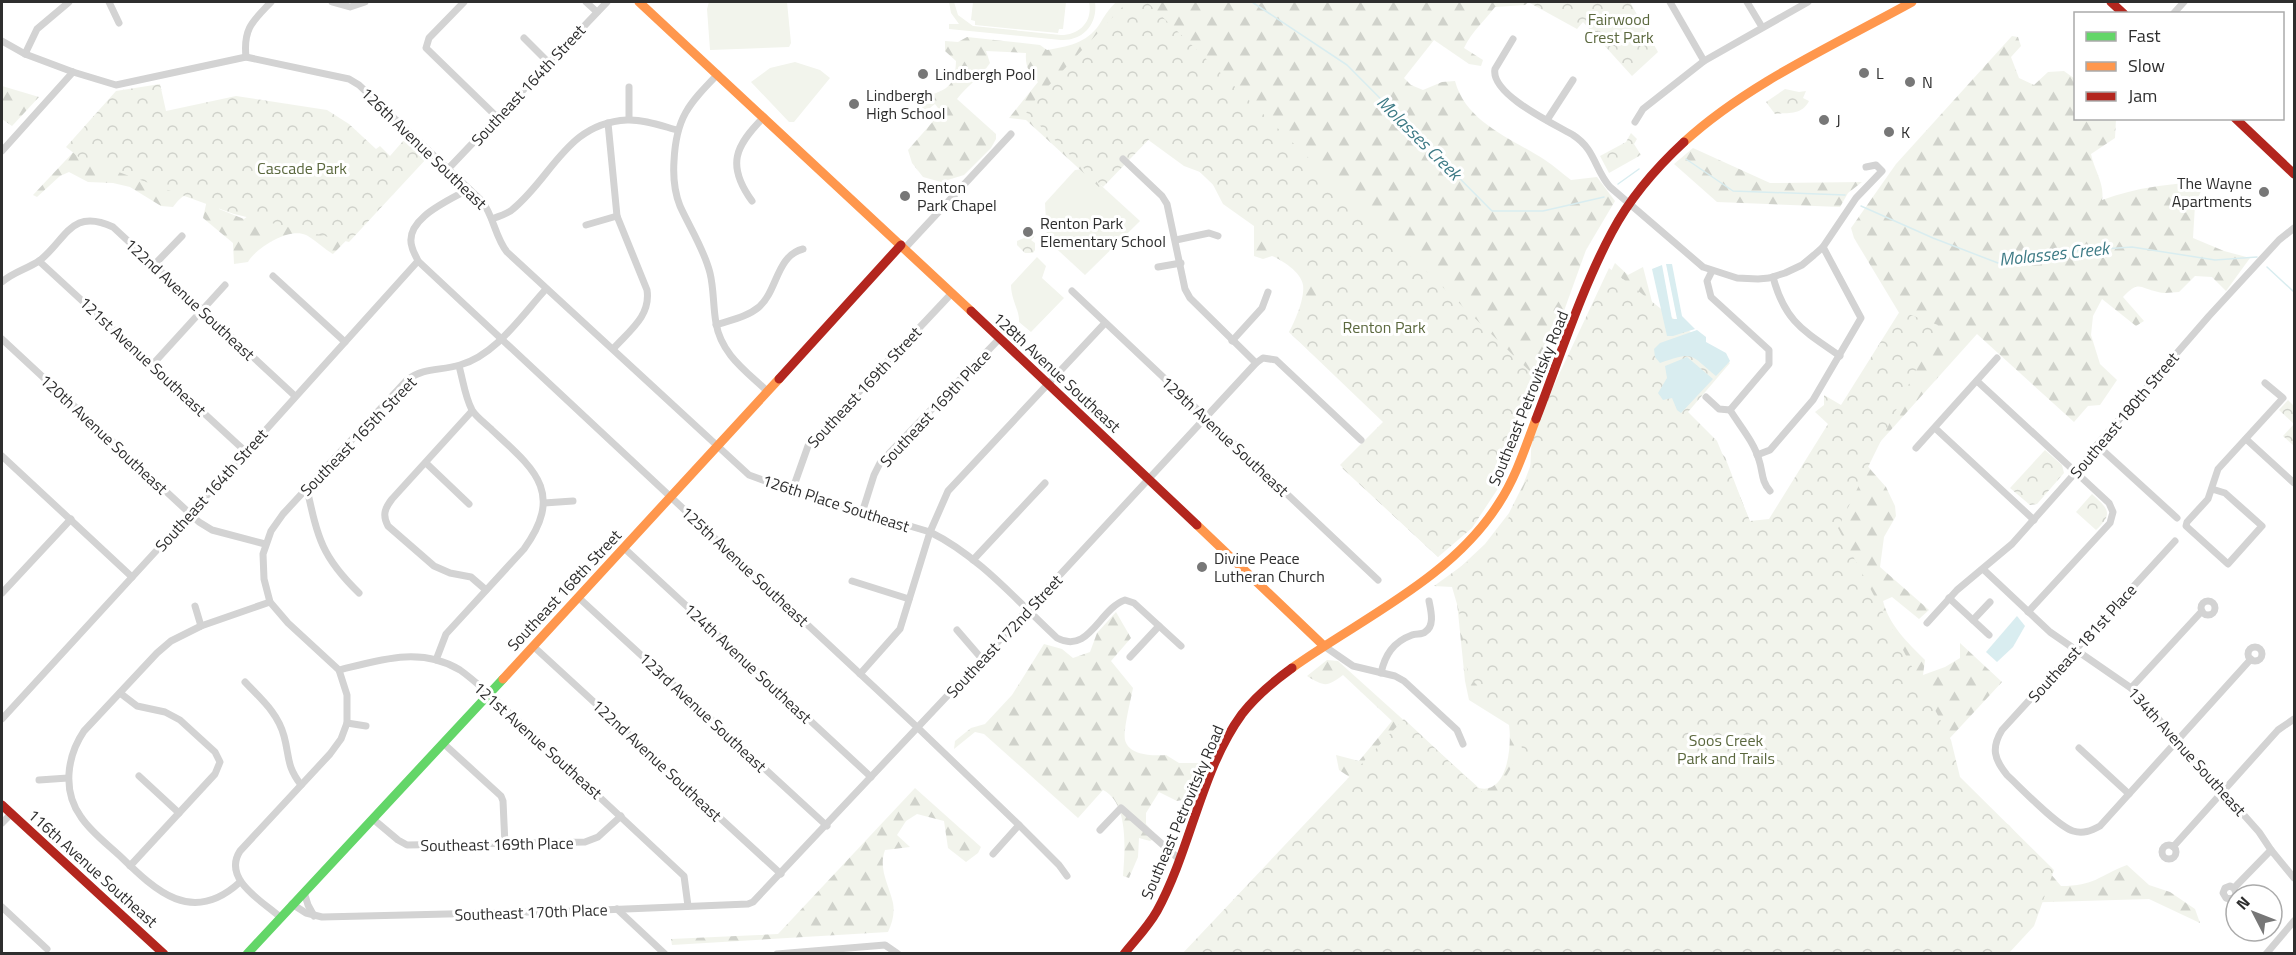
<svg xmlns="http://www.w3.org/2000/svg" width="2296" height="955" font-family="'Titillium Web',sans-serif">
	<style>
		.grass { fill: #f2f4ec }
		.forest { fill: url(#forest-firs) }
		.park { fill: url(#park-crowns) }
		.water { fill: #d9edf0 }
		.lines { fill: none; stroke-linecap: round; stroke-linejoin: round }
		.stream { stroke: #d9edf0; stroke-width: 1.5 }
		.street { stroke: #d3d3d3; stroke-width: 7 }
		.fast { stroke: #63d668; stroke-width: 9 }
		.slow { stroke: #ff974d; stroke-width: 9 }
		.jam { stroke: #b3261e; stroke-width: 9 }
		.poi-dot { fill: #777; stroke: #fff; stroke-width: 2 }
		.labels { text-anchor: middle; stroke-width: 6; stroke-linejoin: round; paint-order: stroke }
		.park-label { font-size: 16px; fill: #5b683e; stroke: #fff }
		.poi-label { font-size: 16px; fill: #2e2e2e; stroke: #fff; text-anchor: start }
		.street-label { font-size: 16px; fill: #2e2e2e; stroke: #fff }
		.water-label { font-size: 18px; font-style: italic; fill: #3e7b86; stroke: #fff }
	</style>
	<defs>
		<pattern id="forest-firs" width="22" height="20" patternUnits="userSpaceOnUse" patternTransform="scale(1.5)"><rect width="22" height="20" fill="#f2f4ec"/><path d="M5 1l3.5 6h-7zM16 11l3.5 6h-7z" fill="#d0d2cb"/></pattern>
		<pattern id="park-crowns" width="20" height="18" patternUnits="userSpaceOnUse" patternTransform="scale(1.5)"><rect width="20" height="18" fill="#f2f4ec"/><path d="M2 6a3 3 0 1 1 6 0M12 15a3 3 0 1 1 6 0" fill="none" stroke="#d0d2cb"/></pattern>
	</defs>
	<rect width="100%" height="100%" fill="#fff"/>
	<g class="grass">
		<polygon points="709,2 787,2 791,43 789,47 710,50 707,9"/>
		<path d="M949,2h5l4,13 15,11 88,9c19,0 32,-14 28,-33h6c3,22 -12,39 -34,38l-112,-11v-5h10l-8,-11z"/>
		<polygon points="973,2 1066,2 1063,29 1059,29 1058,33 975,25 975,21 971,20"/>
		<polygon points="795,62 820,70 830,78 794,122 789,122 751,82 770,68"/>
		<polygon points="1083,169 1140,221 1085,275 1047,240 1045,203 1075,170"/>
		<path d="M1037,257l9,9 -4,12 22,20 -33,34 -12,-10c1,-11 -8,-22 -8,-37z"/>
	</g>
	<g class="forest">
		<path d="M1116,2h413l-4,3 -30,2c-11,15 -23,24 -31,41l19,12 -2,6 -12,-2 -35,-24 -30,38 7,7 12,5 19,-8 13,-1c11,42 58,58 90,79 9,6 18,14 26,20l26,-3 18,24 -29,49 -56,155 -92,152 -96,-89 43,-47 -96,-89c6,-11 16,-34 14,-47 -2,-13 -21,-25 -31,-29l-9,3 -9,-3v-30l-31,-22 -15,-29 -24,-9 -37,-27 -28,25 -20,23 -73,-67 -17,-2 29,-36c-9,-10 -13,-15 -12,-29l-40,-2 4,12c-9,14 -23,23 -33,36l39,35v5l-5,9 -27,27 -23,7 -18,-5 -11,-14 -4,-13 28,-32 2,-10 -3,-4 -9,7 -6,-6c15,-20 35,-6 36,-44l-11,-10v-10l13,1 9,-5 73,8 7,5c19,-3 40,-7 52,-25 6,-10 9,-15 17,-23z"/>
		<path d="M2012,36l6,1 3,9 -10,11 8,21 15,7 14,-13 16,-1 11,8 1,39 40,1 -1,19 -24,16c3,16 14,30 11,46 37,-13 64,-16 103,-18l-10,23 -2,33 31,13 26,7 -24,33 -14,-14 -17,-1 -16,16c-7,0 -15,2 -21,0 -19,-4 -19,-12 -35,5l21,24 -8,5 -34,-27 -9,17 -2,19 9,29 17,16 -17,25 -12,1 -14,16 -97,-88 -114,127 23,26 9,19 1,10 -12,21 -4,30 49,43 -10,9 -27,-22 -9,4c6,24 25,42 42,59l-2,15 22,-8 15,-9v-15l42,39 -53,57 3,31 43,47 14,8 52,61c34,0 37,-10 66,-21l22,20 21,7 25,17 5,14 -51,-24 -492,15 -276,-116 -42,-28 -3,-15 23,6 33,-40 -49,-46c-16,12 -18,12 -36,1l20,-16 11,1 141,127c29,7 33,-44 30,-63l-40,-25 -4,-19 -11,-108 31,-29 24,-31 14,-28 57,-149 35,-73 13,12 15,-8 16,62 -6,11 43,89 29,28 28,73 17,2 134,-211 -50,-83 -3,-10 45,-64z"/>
		<polygon points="2,86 39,97 12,126 2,119"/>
		<path d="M80,145l141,51 -2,13 25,10 9,-7 119,2 -39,40c-7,-4 -22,-17 -27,-19 -17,-8 -50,13 -58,27l-14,2 -1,-21 -30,-25 4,-18c-18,-7 -22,-9 -34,7l-12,-1 -31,-19 -17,-4 -25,-1 -19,-10 -9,4 -23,21 -4,-2z"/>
		<polygon points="1693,148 1770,183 1862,182 1848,193 1840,207 1717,202 1674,164"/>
		<path d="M1116,612l15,26 -20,23 22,27c-2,11 -10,42 -8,52 4,16 29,16 41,15l13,8h25l-12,35 -15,3 -18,-9 -13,21v11l12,13 -8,4 -11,-3 -1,19 -9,21 -6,-2c2,-26 6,-73 -20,-86l-25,28 -94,-84 -9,-2 -21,17 1,-8 16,-13 14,-4 27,-29 32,-51 18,5 11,9 17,-6 7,-19z"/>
		<path d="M915,788l66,59 -3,6 -12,9 -18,-14 -4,-27 -27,-7 -11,7 -9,14 13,12 -25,3c-7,19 4,35 8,53 2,11 -1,20 -5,29l-216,13 -1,-6 107,-5z"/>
	</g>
	<g class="park">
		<polygon points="1127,2 1147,2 1541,382 1499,487 1472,528 1438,557 1340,465 1383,422 1289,332 1326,293 1157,131 1103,187 1025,111"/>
		<polygon points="1528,2 1630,2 1658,52 1632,76 1583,22 1577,29"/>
		<polygon points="160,84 166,111 236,96 327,110 349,124 376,149 380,146 390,156 403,141 409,141 427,158 349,242 234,214 80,158 66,147 116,91"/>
		<path d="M1785,89l14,3 7,-1 -3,7 6,3c-8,15 -20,11 -34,13l-9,-12z"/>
		<polygon points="1631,133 1637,139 1634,144 1641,155 1609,173 1600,156 1626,142"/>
		<polygon points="1031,228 1034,230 1034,237 1031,240 1035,243 1035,250 1033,253 1025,253 1017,245 1017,241 1024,238 1025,229"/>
		<polygon points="1609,268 1730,363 1688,412 1717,441 1750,521 1769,519 1828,424 1815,412 1824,405 1824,395 1841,405 1900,311 1938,325 1838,528 1951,740 1960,777 2054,870 2034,926 2009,953 1182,954 1404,719 1484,794 1497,792 1522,749 1519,730 1485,701 1479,693 1477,685 1468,676 1459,611 1452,587 1434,586 1481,552 1514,511 1530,472 1532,432"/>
		<polygon points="2288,400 2294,406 2294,446 2283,436 2294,424 2279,410"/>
		<polygon points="2045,450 2062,465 2064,473 2037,504 2030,505 2010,488"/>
		<path d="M2092,494c16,15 22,19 4,36l-20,-18z"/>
	</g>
	<g class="water">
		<polygon points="1666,264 1672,264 1682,316 1695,329 1673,336 1667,336 1652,269 1662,265 1672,319 1677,319"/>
		<path d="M1697,330l9,7v5l20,11 4,8 -14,15c-27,-22 -21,-25 -56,-13l-5,-6 -1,-8 6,-6z"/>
		<polygon points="1687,357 1713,379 1681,413 1677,410 1672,398 1663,400 1658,393 1667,378 1665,366"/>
		<polygon points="2017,616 2025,626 2013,647 1997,662 1986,652"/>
	</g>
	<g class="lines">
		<g class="stream">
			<polyline points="1252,2 1347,65 1492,211 1543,211 1604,197"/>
			<polyline points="1686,159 1733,191 1845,195"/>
			<polyline points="1618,184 1639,169"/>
			<polyline points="1861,206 1933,238 1998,263 2048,253 2132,247 2215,260 2257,257"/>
			<polyline points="2267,267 2294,292"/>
		</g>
		<g class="street">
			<polyline points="109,2 119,23"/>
			<polyline points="332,2 350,7 365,2"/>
			<polyline points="464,2 429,38 426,48 497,117"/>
			<polyline points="586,2 597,12"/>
			<polyline points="1670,2 1704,61"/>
			<polyline points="1747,2 1762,27"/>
			<polyline points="2173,14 2184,2"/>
			<polyline points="524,38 549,63"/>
			<path d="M1513,39l-18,30c-5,25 59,55 78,66 23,15 21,34 37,52l93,80 34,11 21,1 11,-1 16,-5 17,-8 12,-10 9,-8 33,-49 26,-27 -6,-6 -10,2"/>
			<path d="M2,41l23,13 48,18 43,13 130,-28 103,22 10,6 123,116c12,16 13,36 25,51l242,223 43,16 138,41c49,24 87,69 127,106 32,17 42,-29 68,-38l9,3 47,43"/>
			<polyline points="25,54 37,29 69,2"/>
			<path d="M246,57c-3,-29 7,-36 25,-55"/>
			<path d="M718,74c-29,30 -42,43 -44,87 -1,15 0,30 6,45 10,22 24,43 30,67 4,16 3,34 6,50 5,31 30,48 51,68"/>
			<polyline points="629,119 629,87"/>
			<polyline points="1547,120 1573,80"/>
			<polyline points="1635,122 1643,109 1704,61 1808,2"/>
			<path d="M608,123l9,93 30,74c4,26 -18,41 -34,59"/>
			<polyline points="2,151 73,72"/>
			<polyline points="1123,159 1162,196 1167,204 1185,289 1190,298 1256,363 1263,358 1276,360 1361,440"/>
			<polyline points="448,169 607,2"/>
			<path d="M469,189c-19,11 -66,30 -57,58 1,5 4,9 6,14l499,466 102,98 40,40 8,11"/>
			<path d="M752,201c-26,-36 -17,-55 12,-84"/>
			<path d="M492,219c7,-3 16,-5 21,-10 40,-33 54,-86 114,-89 16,-1 35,6 50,10"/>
			<polyline points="586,225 617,216"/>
			<polyline points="1176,240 1209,233 1218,236"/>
			<polyline points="905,248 1011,134"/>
			<polyline points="39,261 245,451"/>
			<polyline points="154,265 182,236"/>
			<polyline points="1158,267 1181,263"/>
			<polyline points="1712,271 1707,281 1711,297 1769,350 1769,364 1730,410"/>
			<polyline points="273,276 345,342"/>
			<path d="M1773,277c12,45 31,54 67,79"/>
			<path d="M2,282c11,-10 25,-13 37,-21 27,-20 31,-54 74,-34l182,169"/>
			<polyline points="1072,291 1378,580"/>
			<path d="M716,325c15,-5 31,-8 43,-18 19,-17 17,-51 44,-58"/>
			<polyline points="2,339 199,522 212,530 265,544"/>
			<polyline points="1232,341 1262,308 1268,292"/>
			<polyline points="153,364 225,285"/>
			<polyline points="1977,381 2109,503 2113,512 2110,523 2028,612"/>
			<polyline points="1706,397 1719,409 1730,410"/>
			<path d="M1730,410c10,16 24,32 29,50 4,12 2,21 11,31"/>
			<path d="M472,411l-80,88c-7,9 -10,16 -4,27l46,40 16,7 21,4 15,13"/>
			<polyline points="1935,428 2034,520"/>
			<polyline points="2246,439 2294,483"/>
			<polyline points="2097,445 2177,518"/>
			<polyline points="1916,448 1997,358"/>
			<polyline points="1757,455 1770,450 1813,400 1861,318 1823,247"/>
			<polyline points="2,456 132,577"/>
			<polyline points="426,463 469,504"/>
			<path d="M307,489c11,50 15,68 52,104"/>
			<polyline points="2212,489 2225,493 2262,526 2228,564 2186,526 2187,522 2208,499 2218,469 2283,398 2265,383"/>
			<polyline points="792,491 808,446 952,293"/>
			<polyline points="544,503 573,501"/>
			<polyline points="862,513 874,475 880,463 1000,338"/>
			<path d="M2175,541l-173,189c-11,18 -8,29 5,45 14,13 50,51 66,56 10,3 18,0 27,-5l151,-167"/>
			<polyline points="624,548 871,777"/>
			<polyline points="973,560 1045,483"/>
			<polyline points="1984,570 2050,632 2131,688 2259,832 2271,850 2294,878"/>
			<polyline points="852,581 909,599"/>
			<polyline points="2,593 71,519"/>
			<polyline points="579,598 827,826"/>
			<polyline points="1949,598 1989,635"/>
			<circle cx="2208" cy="608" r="7"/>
			<polyline points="195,606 201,626"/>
			<polyline points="1973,620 1990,602"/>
			<polyline points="1927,623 1957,590 2012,544 2076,472 2097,445 2209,316 2279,240 2294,228"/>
			<polyline points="957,630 982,659"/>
			<polyline points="533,646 781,874"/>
			<polyline points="1324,646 1353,666 1395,676 1404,681 1457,730 1463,744"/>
			<circle cx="2255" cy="654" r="7"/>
			<polyline points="1130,657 1159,626"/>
			<path d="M436,660l10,-26 78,-85c41,-57 10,-80 -32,-119 -6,-6 -16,-13 -20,-20 -7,-13 -9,-30 -13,-44"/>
			<path d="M339,670c40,-10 82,-24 121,0 10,7 20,16 29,24l195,182 4,30"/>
			<path d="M1381,673c4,-18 12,-31 31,-38 4,-2 10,0 13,-3 10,-6 6,-21 4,-31"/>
			<polyline points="860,674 900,629 930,532 948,491 1105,323"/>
			<path d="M245,682c16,17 33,31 39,54 6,22 2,29 17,49"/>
			<polyline points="2131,688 2202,611"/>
			<polyline points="120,693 137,706 165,712 180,720 215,752 220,762 215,774 130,866"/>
			<polyline points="2,719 190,514 418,261"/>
			<polyline points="347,723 366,726"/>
			<polyline points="443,743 501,796 503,801 505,845"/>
			<polyline points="2079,748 2129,794"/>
			<polyline points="139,776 179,813"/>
			<polyline points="39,780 68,778"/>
			<polyline points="373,819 398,840 407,845 585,842 598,837 621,816"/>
			<polyline points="2,823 11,814"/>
			<polyline points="1100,830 1121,808 1179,859"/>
			<circle cx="2169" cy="852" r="7"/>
			<polyline points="2173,847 2278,730 2294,719"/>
			<polyline points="993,854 1019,825"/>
			<path d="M240,882c-48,44 -84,9 -120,-26 -14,-13 -29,-24 -39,-39 -19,-26 -14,-61 3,-86l73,-78 14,-12 30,-15 69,-24"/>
			<polyline points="2234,888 2230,886 2225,888 2223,893 2226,898 2230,899 2235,897 2236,893 2234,888 2271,850"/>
			<polyline points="304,892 308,905 314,916"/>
			<polyline points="292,904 306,913 322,917 577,911 748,904 753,902 982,659 1256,363"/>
			<polyline points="2,907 47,949"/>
			<polyline points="617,909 665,954"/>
			<path d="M280,917c-18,-16 -58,-38 -40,-66l90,-97 11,-15 6,-16v-28l-8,-25 -51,-47 -18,-21 -6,-23 -1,-25 8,-23 12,-17 124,-134c17,-13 33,-9 53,-15 36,-10 62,-50 86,-76"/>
			<polyline points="777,954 885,945 898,954"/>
			<polyline points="2266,954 2294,921"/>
		</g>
		<polyline class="fast" points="247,954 503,679"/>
		<g class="slow">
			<polyline points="639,2 971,311"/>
			<path d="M1684,142c63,-58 152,-98 228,-140"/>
			<polyline points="1197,525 1324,646"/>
			<path d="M1292,668c70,-50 160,-90 207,-165 17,-26 26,-55 37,-84"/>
			<polyline points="503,679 779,379"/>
		</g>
		<g class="jam">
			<polyline points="2111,2 2124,14"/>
			<polyline points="2235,118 2294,174"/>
			<polyline points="971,311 1197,525"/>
			<polyline points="779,379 901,245"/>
			<path d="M1536,419c24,-62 45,-129 76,-187 18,-34 44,-64 72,-90"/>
			<polyline points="2,805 164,954"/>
			<path d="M1124,954c11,-14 24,-27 33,-43 34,-62 44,-141 85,-197 14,-18 32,-33 50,-46"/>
		</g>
	</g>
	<g class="poi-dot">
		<circle cx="1864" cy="73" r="6"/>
		<circle cx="923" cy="74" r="6"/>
		<circle cx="1910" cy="82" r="6"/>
		<circle cx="854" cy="104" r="6"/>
		<circle cx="1824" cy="120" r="6"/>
		<circle cx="1889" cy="132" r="6"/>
		<circle cx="2264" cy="192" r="6"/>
		<circle cx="905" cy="196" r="6"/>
		<circle cx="1028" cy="232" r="6"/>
		<circle cx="1202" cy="567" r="6"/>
	</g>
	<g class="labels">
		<g class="park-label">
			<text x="1619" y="25">Fairwood<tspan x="1619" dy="18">Crest Park</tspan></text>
			<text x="302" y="174">Cascade Park</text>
			<text x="1384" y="333">Renton Park</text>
			<text x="1726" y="746">Soos Creek<tspan x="1726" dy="18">Park and Trails</tspan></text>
		</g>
		<g class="poi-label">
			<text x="1876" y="79">L</text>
			<text x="935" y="80">Lindbergh Pool</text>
			<text x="1922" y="88">N</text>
			<text x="866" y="101">Lindbergh<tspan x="866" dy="18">High School</tspan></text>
			<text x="1836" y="126">J</text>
			<text x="1901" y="138">K</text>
			<text x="2252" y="189" text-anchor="end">The Wayne<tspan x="2252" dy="18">Apartments</tspan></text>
			<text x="917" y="193">Renton<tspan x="917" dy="18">Park Chapel</tspan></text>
			<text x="1040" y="229">Renton Park<tspan x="1040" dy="18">Elementary School</tspan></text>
			<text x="1214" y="564">Divine Peace<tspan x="1214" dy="18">Lutheran Church</tspan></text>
		</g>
		<g class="street-label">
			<text transform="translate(528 85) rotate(-47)" y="6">Southeast 164th Street</text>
			<text transform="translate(424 148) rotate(44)" y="6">126th Avenue Southeast</text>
			<text transform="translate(190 299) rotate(43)" y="6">122nd Avenue Southeast</text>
			<text transform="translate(143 356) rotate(43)" y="6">121st Avenue Southeast</text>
			<text transform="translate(1057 372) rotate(43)" y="6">128th Avenue Southeast</text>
			<text transform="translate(864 387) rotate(-47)" y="6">Southeast 169th Street</text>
			<text transform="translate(1528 398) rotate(-68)" y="6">Southeast Petrovitsky Road</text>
			<text transform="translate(935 408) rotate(-47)" y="6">Southeast 169th Place</text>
			<text transform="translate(2124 415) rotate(-50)" y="6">Southeast 180th Street</text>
			<text transform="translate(104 434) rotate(43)" y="6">120th Avenue Southeast</text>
			<text transform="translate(358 436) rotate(-46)" y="6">Southeast 165th Street</text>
			<text transform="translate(1225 436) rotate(43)" y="6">129th Avenue Southeast</text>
			<text transform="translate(211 490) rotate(-48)" y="6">Southeast 164th Street</text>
			<text transform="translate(836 503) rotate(18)" y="6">126th Place Southeast</text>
			<text transform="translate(745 566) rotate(43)" y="6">125th Avenue Southeast</text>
			<text transform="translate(564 590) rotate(-47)" y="6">Southeast 168th Street</text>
			<text transform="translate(1004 636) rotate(-47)" y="6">Southeast 172nd Street</text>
			<text transform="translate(2082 643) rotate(-48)" y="6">Southeast 181st Place</text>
			<text transform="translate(748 663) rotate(43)" y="6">124th Avenue Southeast</text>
			<text transform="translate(703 712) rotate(43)" y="6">123rd Avenue Southeast</text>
			<text transform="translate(538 740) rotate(42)" y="6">121st Avenue Southeast</text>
			<text transform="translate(2187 751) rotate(48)" y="6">134th Avenue Southeast</text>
			<text transform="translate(657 760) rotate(43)" y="6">122nd Avenue Southeast</text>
			<text transform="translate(1182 812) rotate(-67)" y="6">Southeast Petrovitsky Road</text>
			<text transform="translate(497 844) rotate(-1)" y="6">Southeast 169th Place</text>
			<text transform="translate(93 868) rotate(42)" y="6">116th Avenue Southeast</text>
			<text transform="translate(531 912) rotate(-2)" y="6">Southeast 170th Place</text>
		</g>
		<g class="water-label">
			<text transform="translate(1419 138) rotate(45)" y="6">Molasses Creek</text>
			<text transform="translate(2054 254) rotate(-6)" y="6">Molasses Creek</text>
		</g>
	</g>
	<rect width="2296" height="955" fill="none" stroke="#2e2e2e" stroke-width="6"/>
	<rect x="2074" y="12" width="210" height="108" fill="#ffffff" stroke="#ababab" stroke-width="1.5"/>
	<rect x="2086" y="32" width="30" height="9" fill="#63d668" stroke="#ababab" stroke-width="1.5"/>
	<text x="2128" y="42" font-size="18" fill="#2e2e2e">Fast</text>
	<rect x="2086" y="62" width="30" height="9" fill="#ff974d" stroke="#ababab" stroke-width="1.5"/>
	<text x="2128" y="72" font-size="18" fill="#2e2e2e">Slow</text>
	<rect x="2086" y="92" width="30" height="9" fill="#b3261e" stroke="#ababab" stroke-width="1.5"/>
	<text x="2128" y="102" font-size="18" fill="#2e2e2e">Jam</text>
	<g transform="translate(2254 913) rotate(312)"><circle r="28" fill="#ffffff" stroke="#ababab" stroke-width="1.5"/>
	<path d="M0-4.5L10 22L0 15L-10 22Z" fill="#777777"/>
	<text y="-9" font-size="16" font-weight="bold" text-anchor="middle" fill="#2e2e2e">N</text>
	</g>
</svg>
